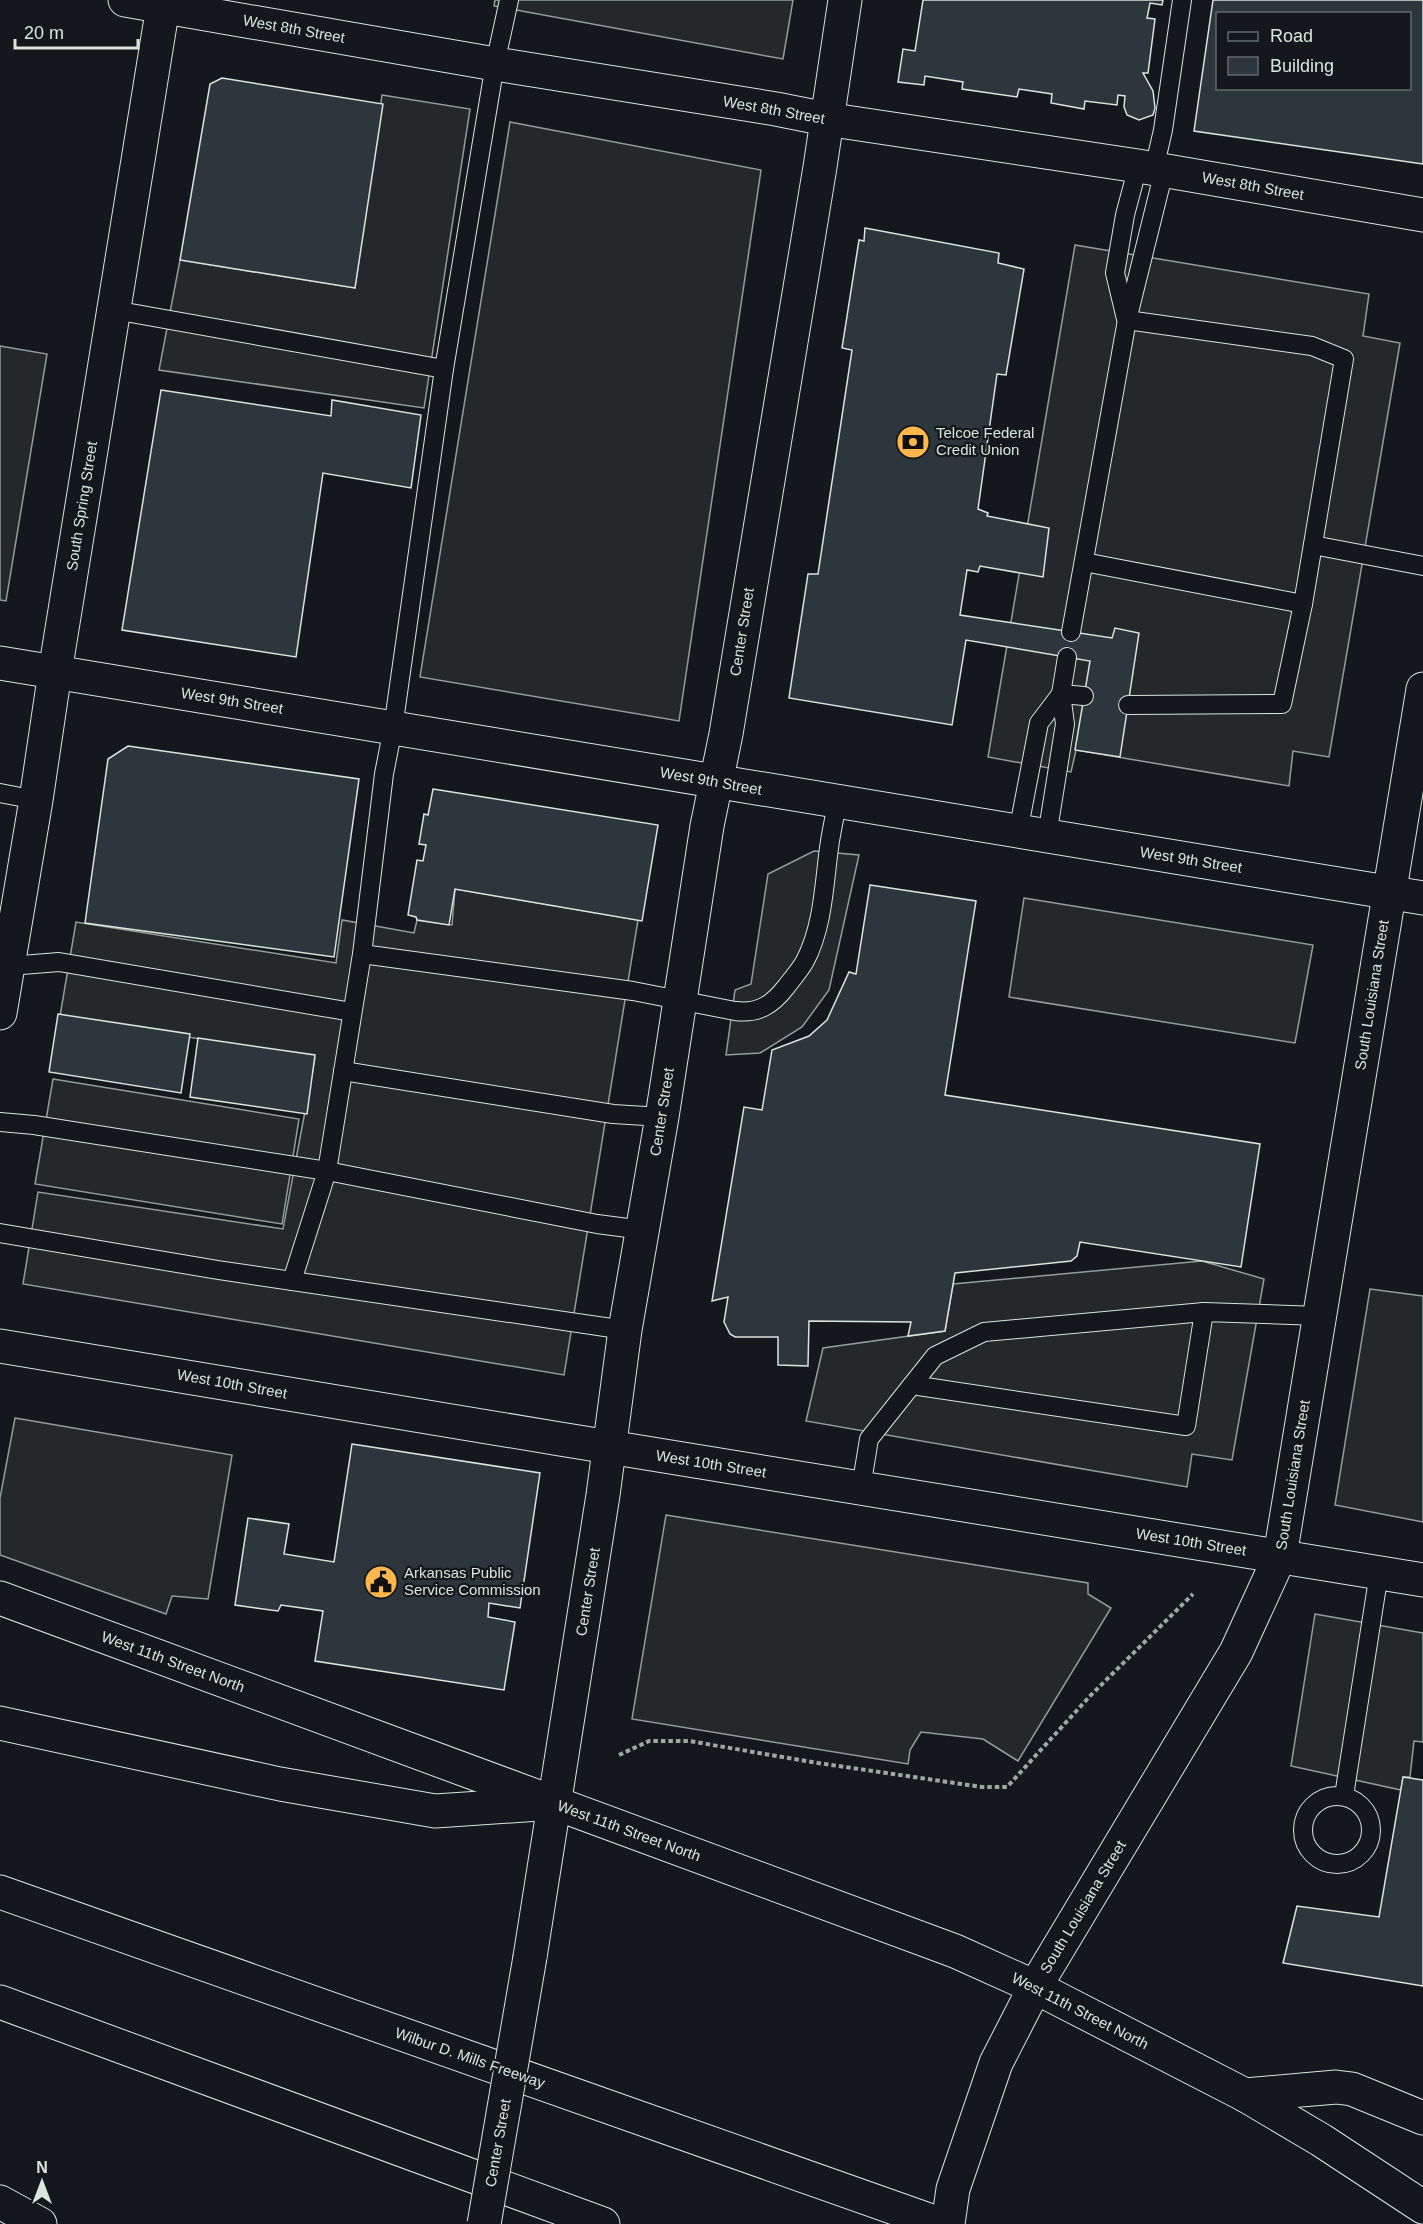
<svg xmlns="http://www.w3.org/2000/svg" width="1423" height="2224" font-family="Helvetica,sans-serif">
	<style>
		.parking { fill: #24282b; stroke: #939e99; stroke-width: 1.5 }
		.building { fill: #2c363c; stroke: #d8e6dc; stroke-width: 1.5; fill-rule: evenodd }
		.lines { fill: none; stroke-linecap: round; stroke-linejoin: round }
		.service-casing { stroke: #d8e6dc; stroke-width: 20 }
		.minor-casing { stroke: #d8e6dc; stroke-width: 35 }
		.tertiary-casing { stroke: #d8e6dc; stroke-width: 35 }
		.secondary-casing { stroke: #d8e6dc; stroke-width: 35 }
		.primary-casing { stroke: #d8e6dc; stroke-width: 35 }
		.motorway-casing { stroke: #d8e6dc; stroke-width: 35 }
		.path { stroke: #9da8a2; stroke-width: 4; stroke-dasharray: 4.5 3; stroke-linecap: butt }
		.service { stroke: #14181c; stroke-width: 18 }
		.minor { stroke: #14181c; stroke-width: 33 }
		.tertiary { stroke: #14181c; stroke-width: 33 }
		.secondary { stroke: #14181c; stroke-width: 33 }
		.primary { stroke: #14181c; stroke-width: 33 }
		.motorway { stroke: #14181c; stroke-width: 33 }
		.tertiary-bridge-casing { stroke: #d8e6dc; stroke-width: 35; stroke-linecap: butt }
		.tertiary-bridge { stroke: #14181c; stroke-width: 33 }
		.labels { text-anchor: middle; stroke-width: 4.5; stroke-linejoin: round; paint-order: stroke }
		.street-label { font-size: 15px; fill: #d8e6dc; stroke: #14181c }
		.poi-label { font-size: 15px; fill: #d8e6dc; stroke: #14181c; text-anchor: start }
	</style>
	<rect width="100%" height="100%" fill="#14181c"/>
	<g class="parking">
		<polygon points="495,0 793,0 783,59 494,6"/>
		<polygon points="382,95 470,109 424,408 159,370 180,260 355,288"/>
		<polygon points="510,122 761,170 679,721 420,677"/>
		<polygon points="1075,245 1369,294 1363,336 1400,343 1329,757 1293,751 1289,786 1076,750 1071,772 988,757"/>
		<polygon points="0,346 47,354 6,601 0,600"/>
		<polygon points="814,851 859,855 829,990 802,1027 760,1053 726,1055 735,990 751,984 768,874"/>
		<polygon points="455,889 638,920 564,1375 23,1284 38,1192 283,1229 315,1058 60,1016 76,922 336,963 342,920 414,933 417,920 452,925"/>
		<polygon points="1024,898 1313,945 1295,1043 1009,997"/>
		<polygon points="53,1079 299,1119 282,1224 35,1184"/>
		<polygon points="1202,1261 1264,1279 1232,1460 1192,1454 1187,1487 806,1421 823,1348 945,1331 953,1284"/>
		<polygon points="1370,1289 1423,1296 1423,1522 1335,1505"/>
		<polygon points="15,1418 232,1455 208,1599 172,1596 166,1614 0,1555 0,1498"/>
		<polygon points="666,1515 1088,1583 1088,1594 1111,1608 1018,1761 983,1739 921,1732 910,1750 908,1764 632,1719"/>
		<polygon points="1315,1614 1423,1633 1423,1742 1414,1741 1410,1777 1403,1777 1401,1790 1291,1766"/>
	</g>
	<g class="building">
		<polygon points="923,0 1163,0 1162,5 1150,3 1147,18 1155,19 1148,73 1143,73 1153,91 1155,108 1153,115 1139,120 1127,115 1124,107 1125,96 1118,95 1117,105 1085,101 1084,109 1051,103 1052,94 1019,89 1017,97 962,89 963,82 925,76 924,85 898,82 903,49 915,51"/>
		<path d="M1213,0h210v164l-229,-33zM1218,14h192v74h-192z"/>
		<polygon points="222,78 383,104 355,288 180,260 210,84"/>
		<polygon points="865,228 999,253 998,263 1024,269 1006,375 997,374 978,509 988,513 987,516 1049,528 1043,577 980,566 978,572 967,570 960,615 1112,638 1115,628 1139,633 1120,757 1075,750 1090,661 966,640 952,725 789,698 808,574 818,574 852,350 842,348 859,240 864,241"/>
		<polygon points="161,390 331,416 332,400 421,415 411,488 323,473 296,657 122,630"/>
		<polygon points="128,746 359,779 334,957 85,923 108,759"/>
		<polygon points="433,789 658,825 642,921 455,889 449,925 417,920 416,917 408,915 417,860 423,861 426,845 419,844 424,814 428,815"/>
		<polygon points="870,885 976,901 945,1095 1260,1144 1241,1267 1080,1242 1077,1256 1071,1261 955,1273 945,1331 908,1336 911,1322 809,1321 808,1366 778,1365 778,1337 735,1337 730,1334 724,1322 728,1297 712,1301 744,1107 762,1110 772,1050 809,1036 827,1020 849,972 856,974"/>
		<polygon points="58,1014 190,1034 181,1093 49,1072"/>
		<polygon points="198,1038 315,1055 307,1114 190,1097"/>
		<polygon points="352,1444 540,1473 520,1608 489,1603 488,1617 515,1622 504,1690 315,1661 323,1611 281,1605 278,1611 235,1605 248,1518 289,1524 284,1554 334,1562"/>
		<polygon points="1403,1777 1423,1780 1423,1986 1283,1963 1297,1906 1379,1917"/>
	</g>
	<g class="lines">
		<defs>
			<g id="service">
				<polyline points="1154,169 1163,130 1182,0"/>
				<polyline points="114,310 444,369"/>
				<polyline points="1126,319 1115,273 1125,215 1138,166"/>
				<polyline points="1313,545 1423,566"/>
				<polyline points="1084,562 1303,604 1344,359 1312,346 1127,320"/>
				<polyline points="1071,632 1127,320 1164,171"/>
				<polyline points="1061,694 1084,696"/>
				<polyline points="1128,705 1282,704 1303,604"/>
				<polyline points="0,793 36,800"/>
				<polyline points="1018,832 1039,723 1061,694"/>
				<polyline points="1047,836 1065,724 1061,694 1067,657"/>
				<path d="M362,954l271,37 102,20c23,3 37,-6 51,-24 6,-8 14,-17 19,-26 18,-34 19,-76 24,-113 2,-16 6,-31 8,-46"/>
				<polyline points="9,966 59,962 352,1012"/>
				<polyline points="343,1071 613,1114 662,1117"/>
				<polyline points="0,1122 34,1125 327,1171 597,1224 643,1230"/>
				<polyline points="0,1233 218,1270 625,1330"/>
				<polyline points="292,1281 327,1171 362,954 384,774 393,728 444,369 495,64 509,0"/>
				<polyline points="912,1385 1186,1426 1204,1312 1319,1316"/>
				<polyline points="861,1488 869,1439 935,1356 984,1332 1204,1312"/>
				<polyline points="1344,1796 1379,1573"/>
				<circle cx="1337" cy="1830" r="34"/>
			</g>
			<g id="minor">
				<polyline points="0,1013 36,800 55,672 164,0"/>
				<polyline points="0,1346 560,1439 1423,1580"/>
			</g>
			<g id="tertiary">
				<polyline points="530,1957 603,1495 625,1330 662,1117 707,826 726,734 820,167 845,0"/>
				<polyline points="948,2224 953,2189 996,2063 1035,1987 1236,1652 1280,1556 1423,689"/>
			</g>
			<g id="secondary">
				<polyline points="125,0 495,64 776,109 826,119 1138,166 1423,215"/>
				<polyline points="0,663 1423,898"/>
				<polyline points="1245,2095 1336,2087 1352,2089 1423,2118"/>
			</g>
			<polyline id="primary" points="0,1598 955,1951 1035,1987 1245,2095"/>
			<g id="motorway">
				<polyline points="0,1723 280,1784 435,1811 554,1803"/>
				<polyline points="0,1892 940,2224"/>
				<polyline points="0,2002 603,2224"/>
				<polyline points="1245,2095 1321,2140 1423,2207"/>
				<polyline points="0,2202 40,2224"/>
			</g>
		</defs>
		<use href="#service" class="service-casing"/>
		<use href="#minor" class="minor-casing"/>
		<use href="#tertiary" class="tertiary-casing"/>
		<use href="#secondary" class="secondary-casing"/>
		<use href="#primary" class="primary-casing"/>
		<use href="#motorway" class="motorway-casing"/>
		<polyline class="path" points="619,1755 649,1741 689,1741 818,1763 982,1787 1007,1787 1090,1696 1193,1594"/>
		<use href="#service" class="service"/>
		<use href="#minor" class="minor"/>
		<use href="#tertiary" class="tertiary"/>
		<use href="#secondary" class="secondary"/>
		<use href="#primary" class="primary"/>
		<use href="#motorway" class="motorway"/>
		<defs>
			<polyline id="tertiary-bridge" points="484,2224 530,1957"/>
		</defs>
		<use href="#tertiary-bridge" class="tertiary-bridge-casing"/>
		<use href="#tertiary-bridge" class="tertiary-bridge"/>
	</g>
	<defs>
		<symbol id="bank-disc" viewBox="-11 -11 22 22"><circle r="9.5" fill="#ffb74d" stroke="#14181c"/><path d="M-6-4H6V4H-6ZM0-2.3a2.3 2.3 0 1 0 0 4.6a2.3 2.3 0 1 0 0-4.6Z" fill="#111"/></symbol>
		<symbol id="civic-disc" viewBox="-11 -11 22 22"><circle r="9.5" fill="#ffb74d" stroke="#14181c"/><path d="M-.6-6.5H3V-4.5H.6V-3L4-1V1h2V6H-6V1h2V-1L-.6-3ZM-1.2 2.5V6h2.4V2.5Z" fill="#111"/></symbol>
	</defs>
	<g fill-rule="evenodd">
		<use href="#bank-disc" x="894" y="423" width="38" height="38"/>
		<use href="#civic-disc" x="362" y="1563" width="38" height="38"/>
	</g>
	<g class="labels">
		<g class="street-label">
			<text transform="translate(294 29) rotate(10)" y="5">West 8th Street</text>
			<text transform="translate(774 110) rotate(10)" y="5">West 8th Street</text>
			<text transform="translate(1253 186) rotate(10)" y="5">West 8th Street</text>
			<text transform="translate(82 506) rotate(-81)" y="5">South Spring Street</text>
			<text transform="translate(742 632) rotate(-81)" y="5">Center Street</text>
			<text transform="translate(232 701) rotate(9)" y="5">West 9th Street</text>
			<text transform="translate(711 781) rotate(10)" y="5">West 9th Street</text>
			<text transform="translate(1191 860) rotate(9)" y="5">West 9th Street</text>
			<text transform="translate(1372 995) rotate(-81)" y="5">South Louisiana Street</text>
			<text transform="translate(662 1112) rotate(-81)" y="5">Center Street</text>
			<text transform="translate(232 1384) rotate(10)" y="5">West 10th Street</text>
			<text transform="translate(711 1464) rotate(9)" y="5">West 10th Street</text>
			<text transform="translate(1293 1475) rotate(-81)" y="5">South Louisiana Street</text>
			<text transform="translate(1191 1542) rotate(9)" y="5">West 10th Street</text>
			<text transform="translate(588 1592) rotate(-81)" y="5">Center Street</text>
			<text transform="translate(173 1662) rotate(20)" y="5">West 11th Street North</text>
			<text transform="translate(629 1831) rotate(20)" y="5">West 11th Street North</text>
			<text transform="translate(1083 1907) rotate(-59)" y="5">South Louisiana Street</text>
			<text transform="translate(1080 2011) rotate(27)" y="5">West 11th Street North</text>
			<text transform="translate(470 2058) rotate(19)" y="5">Wilbur D. Mills Freeway</text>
			<text transform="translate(498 2143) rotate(-80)" y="5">Center Street</text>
		</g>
		<g class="poi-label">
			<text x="936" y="438">Telcoe Federal<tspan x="936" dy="17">Credit Union</tspan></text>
			<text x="404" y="1578">Arkansas Public<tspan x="404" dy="17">Service Commission</tspan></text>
		</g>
	</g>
	<rect x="1216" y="12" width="195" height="78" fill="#14181c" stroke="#626a69" stroke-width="1.5"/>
	<rect x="1228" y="32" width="30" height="9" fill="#14181c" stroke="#626a69" stroke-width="1.5"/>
	<text x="1270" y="42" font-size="18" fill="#d8e6dc">Road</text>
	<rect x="1228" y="57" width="30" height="18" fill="#2c363c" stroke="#626a69" stroke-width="1.5"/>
	<text x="1270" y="72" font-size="18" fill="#d8e6dc">Building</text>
	<g transform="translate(42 2182)" stroke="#14181c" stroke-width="4.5" paint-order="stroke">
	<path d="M0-4.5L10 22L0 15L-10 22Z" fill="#d8e6dc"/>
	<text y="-9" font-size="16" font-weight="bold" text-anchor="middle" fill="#d8e6dc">N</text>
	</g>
	<path d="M15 39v9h123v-9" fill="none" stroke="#d8e6dc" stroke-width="3"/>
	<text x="24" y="39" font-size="18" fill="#d8e6dc" stroke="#14181c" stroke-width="4.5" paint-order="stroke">20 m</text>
</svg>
